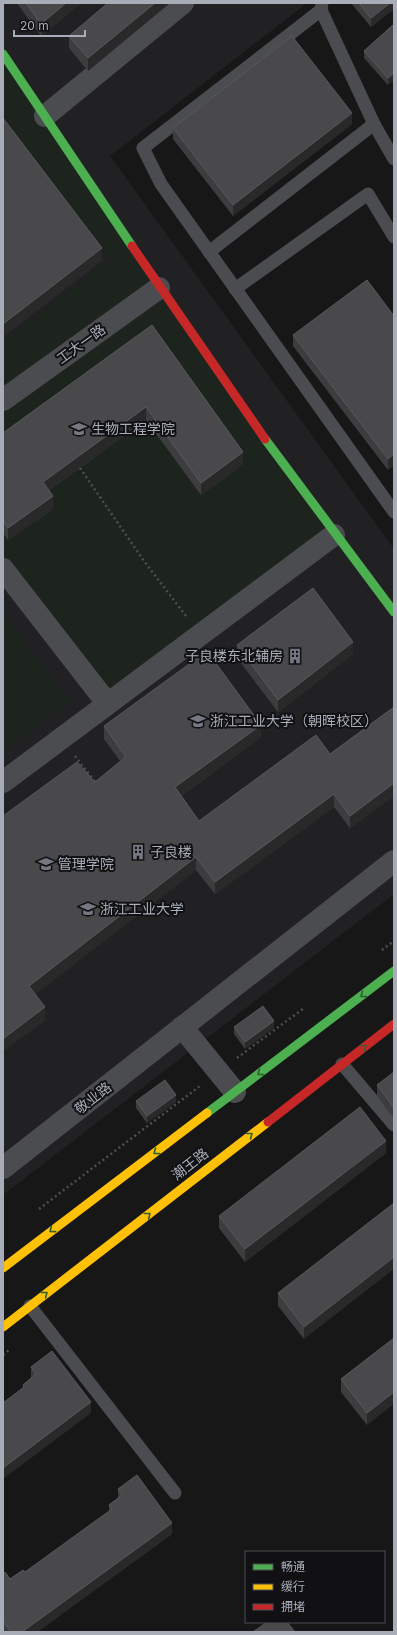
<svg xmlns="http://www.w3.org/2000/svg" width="397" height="1635" font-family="Inter,'Noto Sans SC',sans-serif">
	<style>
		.built { fill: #212123 }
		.green { fill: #1d241e }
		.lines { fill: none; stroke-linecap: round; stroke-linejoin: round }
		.path { stroke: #4d4e52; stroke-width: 2.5; stroke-dasharray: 2 3; stroke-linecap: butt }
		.lane { stroke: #4b4c50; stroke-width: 13 }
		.street { stroke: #4b4c50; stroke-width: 22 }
		.fast { stroke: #4caf50; stroke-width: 9 }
		.slow { stroke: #ffc107; stroke-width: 9 }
		.jam { stroke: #c62828; stroke-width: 9 }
		.wall { fill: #3d3d3f }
		.shaded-wall { fill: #29292a }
		.building { fill: #49494c; stroke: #58595d }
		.oneway { stroke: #2e6032 }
		.labels { text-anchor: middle; stroke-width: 4; stroke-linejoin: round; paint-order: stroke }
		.street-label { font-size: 14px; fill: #a8adb8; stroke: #111113 }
		.poi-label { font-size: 14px; fill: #a8adb8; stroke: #111113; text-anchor: start }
	</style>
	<rect width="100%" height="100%" fill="#171717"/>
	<polygon class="built" points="3,3 307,3 110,156 394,549 394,894 3,1195"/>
	<g class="green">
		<polygon points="3,54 334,535 107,703 3,569 3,341 112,258 3,121"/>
		<polygon points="3,614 70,701 3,752"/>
	</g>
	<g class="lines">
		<g class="path">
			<polyline points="80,468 144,561 186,616"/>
			<polyline points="75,756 96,783"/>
			<polyline points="382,950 394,941"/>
			<polyline points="237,1058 304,1008"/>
			<polyline points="39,1209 200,1086"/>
			<polyline points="3,1355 9,1350"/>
		</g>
		<g class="lane">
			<polyline points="322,3 321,10 374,124 394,159"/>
			<polyline points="321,10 143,148 161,184 394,512"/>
			<polyline points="209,252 374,124"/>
			<polyline points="235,289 368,194 394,237"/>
			<polyline points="342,1064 394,1125"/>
			<polyline points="30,1306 175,1493"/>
		</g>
		<g class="street">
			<polyline points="45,116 183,3"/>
			<polyline points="3,400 159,288"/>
			<polyline points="3,569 107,703"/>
			<polyline points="3,782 334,535"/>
			<polyline points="182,1027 235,1092"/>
			<polyline points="3,1168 394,861"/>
		</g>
		<g class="fast">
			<polyline points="3,54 132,246"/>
			<polyline points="265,439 394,612"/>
			<polyline points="207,1113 394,971"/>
		</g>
		<g class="slow">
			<polyline points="3,1268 207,1113"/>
			<polyline points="3,1327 268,1122"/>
		</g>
		<g class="jam">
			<polyline points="132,246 265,439"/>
			<polyline points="268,1122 394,1024"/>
		</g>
	</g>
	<g class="wall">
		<polygon points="17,3 81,3 41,36"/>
		<polygon points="108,3 170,3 88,71 69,48 69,36"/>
		<polygon points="351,3 394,3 394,9 371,27"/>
		<polygon points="394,24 394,80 388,85 364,58 364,51"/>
		<polygon points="352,124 233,216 173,139 173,128"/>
		<polygon points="394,316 388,470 293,346 293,335"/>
		<polygon points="152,325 243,464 201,495 146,420 49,490 53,509 8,540 3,533 3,433"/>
		<polygon points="237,645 353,654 278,712 237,658"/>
		<polygon points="394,707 394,796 350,828 334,807 215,894 196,870 35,994 45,1020 3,1051 95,782 120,761 104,739 104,726 261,737 181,796 199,821 330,754"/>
		<polygon points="234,1027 274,1028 245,1049 234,1034"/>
		<polygon points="394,1072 394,1119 377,1096 377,1085"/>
		<polygon points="136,1101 176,1102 147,1123 136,1108"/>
		<polygon points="386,1153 245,1262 219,1228 219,1216"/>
		<polygon points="394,1203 304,1339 278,1306 278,1293"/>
		<polygon points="394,1338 367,1425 341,1392 341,1379"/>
		<polygon points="31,1367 91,1413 23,1388 23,1385 31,1379"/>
		<polygon points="118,1489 172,1534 37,1632 3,1632 3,1574 10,1579 25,1572 109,1511 109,1505 118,1499"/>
	</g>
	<g class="shaded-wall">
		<polygon points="66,3 81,3 41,36 41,24"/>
		<polygon points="155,3 170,3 88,71 88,58"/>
		<polygon points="390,3 394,3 394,9 371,27 371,18"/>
		<polygon points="394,73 394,80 388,85 388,78"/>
		<polygon points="352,113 352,124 233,216 233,205"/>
		<polygon points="102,248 102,261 3,337 3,324"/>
		<polygon points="146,407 146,420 43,494 43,482"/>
		<polygon points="243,452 243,464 201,495 201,483"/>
		<polygon points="394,454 394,465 388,470 388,459"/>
		<polygon points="53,496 53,509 8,540 8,528"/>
		<polygon points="353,642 353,654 278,712 278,700"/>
		<polygon points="261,725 261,737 175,800 175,787"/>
		<polygon points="394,783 394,796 350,828 350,816"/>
		<polygon points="334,794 334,807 215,894 215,882"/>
		<polygon points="196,857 196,870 29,999 29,986"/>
		<polygon points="45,1007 45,1020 3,1051 3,1039"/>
		<polygon points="274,1021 274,1028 245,1049 245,1042"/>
		<polygon points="176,1095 176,1102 147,1123 147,1116"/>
		<polygon points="386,1141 386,1153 245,1262 245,1249"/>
		<polygon points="394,1257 394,1269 304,1339 304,1327"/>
		<polygon points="394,1392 394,1404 367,1425 367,1413"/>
		<polygon points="91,1402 91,1413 3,1479 3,1468"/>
		<polygon points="172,1523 172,1534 37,1632 22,1632"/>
	</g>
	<g class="building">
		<polygon points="26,3 66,3 41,24"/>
		<polygon points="108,3 155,3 88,58 69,36"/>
		<polygon points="359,3 390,3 371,18"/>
		<polygon points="394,24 394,73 388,78 364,51"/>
		<polygon points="292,36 352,113 233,205 173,128"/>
		<polygon points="3,118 102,248 3,324"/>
		<polygon points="367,280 394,316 394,454 388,459 293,335"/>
		<polygon points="152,325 243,452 201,483 146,407 43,482 53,496 8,528 3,520 3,433"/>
		<polygon points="313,588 353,642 278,700 237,645"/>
		<polygon points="207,651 261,725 175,787 199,821 316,735 330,754 394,707 394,783 350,816 334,794 215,882 196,857 29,986 45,1007 3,1039 3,816 77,762 95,782 126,757 104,726"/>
		<polygon points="263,1006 274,1021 245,1042 234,1027"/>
		<polygon points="394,1072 394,1108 377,1085"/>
		<polygon points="165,1080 176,1095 147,1116 136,1101"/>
		<polygon points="360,1107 386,1141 245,1249 219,1216"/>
		<polygon points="394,1203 394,1257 304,1327 278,1293"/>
		<polygon points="394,1338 394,1392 367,1413 341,1379"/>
		<polygon points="52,1351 91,1402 3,1468 3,1403 24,1387 23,1385 36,1374 31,1367"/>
		<polygon points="137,1475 172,1523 22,1632 11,1632 3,1621 3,1574 5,1572 10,1579 23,1570 25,1572 112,1509 109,1505 122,1495 118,1489"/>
		<polygon points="267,1622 287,1622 295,1632 253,1632"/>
	</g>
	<defs><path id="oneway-chevron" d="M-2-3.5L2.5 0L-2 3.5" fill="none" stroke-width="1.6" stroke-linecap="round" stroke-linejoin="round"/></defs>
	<g class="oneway">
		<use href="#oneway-chevron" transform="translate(363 995) rotate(143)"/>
		<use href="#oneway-chevron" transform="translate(364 1047) rotate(-38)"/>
		<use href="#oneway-chevron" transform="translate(260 1073) rotate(143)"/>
		<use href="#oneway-chevron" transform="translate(250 1135) rotate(-38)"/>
		<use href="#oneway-chevron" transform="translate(156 1152) rotate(143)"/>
		<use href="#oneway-chevron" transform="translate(148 1215) rotate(-38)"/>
		<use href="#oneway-chevron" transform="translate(52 1230) rotate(143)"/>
		<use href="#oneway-chevron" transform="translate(45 1294) rotate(-38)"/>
	</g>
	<defs>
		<symbol id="university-bare" viewBox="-9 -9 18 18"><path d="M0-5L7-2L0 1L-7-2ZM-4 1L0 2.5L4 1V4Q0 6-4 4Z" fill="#757880" stroke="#111113" stroke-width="2.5" paint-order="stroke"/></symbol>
		<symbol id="building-bare" viewBox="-9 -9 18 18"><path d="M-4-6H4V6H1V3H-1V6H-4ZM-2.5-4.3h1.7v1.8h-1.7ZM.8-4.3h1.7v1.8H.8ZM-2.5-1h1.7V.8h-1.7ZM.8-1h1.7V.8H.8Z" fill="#757880" stroke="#111113" stroke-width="2.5" paint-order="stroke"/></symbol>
	</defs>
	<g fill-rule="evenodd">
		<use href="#university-bare" x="68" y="418" width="22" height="22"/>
		<use href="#building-bare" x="284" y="645" width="22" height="22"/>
		<use href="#university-bare" x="187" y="710" width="22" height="22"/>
		<use href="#building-bare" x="127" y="841" width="22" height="22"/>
		<use href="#university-bare" x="35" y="853" width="22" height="22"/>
		<use href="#university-bare" x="77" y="898" width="22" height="22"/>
	</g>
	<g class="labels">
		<g class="street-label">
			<text transform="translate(81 344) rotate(-36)" y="5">工大一路</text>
			<text transform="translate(93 1098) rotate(-38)" y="5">敬业路</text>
			<text transform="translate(190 1164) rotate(-38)" y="5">潮王路</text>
		</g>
		<g class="poi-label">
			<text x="91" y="434">生物工程学院</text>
			<text x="283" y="661" text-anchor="end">子良楼东北辅房</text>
			<text x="210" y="726">浙江工业大学（朝晖校区）</text>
			<text x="150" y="857">子良楼</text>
			<text x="58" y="869">管理学院</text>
			<text x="100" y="914">浙江工业大学</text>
		</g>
	</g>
	<rect width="397" height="1635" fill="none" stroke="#a8adb8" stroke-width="8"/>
	<rect x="245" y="1551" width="140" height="72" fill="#111113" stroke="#4d4f55"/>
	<rect x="253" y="1564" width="20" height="6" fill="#4caf50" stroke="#4d4f55"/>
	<text x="281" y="1571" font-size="12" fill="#a8adb8">畅通</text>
	<rect x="253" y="1584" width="20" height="6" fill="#ffc107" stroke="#4d4f55"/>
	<text x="281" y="1591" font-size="12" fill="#a8adb8">缓行</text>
	<rect x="253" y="1604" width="20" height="6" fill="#c62828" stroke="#4d4f55"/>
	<text x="281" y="1611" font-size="12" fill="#a8adb8">拥堵</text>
	<path d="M14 30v6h71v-6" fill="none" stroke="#a8adb8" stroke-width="2"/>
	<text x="20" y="30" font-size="12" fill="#a8adb8" stroke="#111113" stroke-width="3" paint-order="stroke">20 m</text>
</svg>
